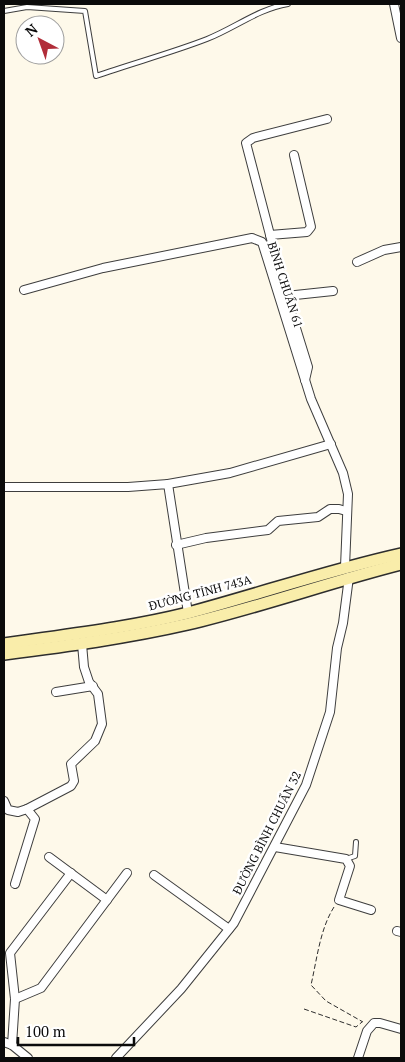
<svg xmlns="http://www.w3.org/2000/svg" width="405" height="1062" font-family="'PT Serif',serif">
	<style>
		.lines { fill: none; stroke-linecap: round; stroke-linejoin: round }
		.lane-casing { stroke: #3e3e3e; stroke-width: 6 }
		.street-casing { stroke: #3e3e3e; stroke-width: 10 }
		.secondary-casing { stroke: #2d2d2d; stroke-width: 14 }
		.path { stroke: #2d2d2d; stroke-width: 1; stroke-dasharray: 5 2.5; stroke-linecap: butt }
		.lane { stroke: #fff; stroke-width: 4 }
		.street { stroke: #fff; stroke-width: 8 }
		.secondary { stroke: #f9edaa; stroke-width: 11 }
		.labels { text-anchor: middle; stroke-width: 5; stroke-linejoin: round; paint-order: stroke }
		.street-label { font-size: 12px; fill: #0b0b0b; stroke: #fff }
	</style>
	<rect width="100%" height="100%" fill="#fef9ea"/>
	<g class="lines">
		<defs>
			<g id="lane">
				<path d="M4,11l23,-4 58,4 11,65c37,-13 75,-23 111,-37 28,-11 51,-30 81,-35"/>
				<polyline points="346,859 355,856 356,842"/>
			</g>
			<g id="street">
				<polyline points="394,4 401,38"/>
				<polyline points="270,235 307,232 311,227 294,155"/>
				<polyline points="357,262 384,250 401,247"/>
				<polyline points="24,290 103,268 252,238 262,242 311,399 343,473 348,494 345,567"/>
				<polyline points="286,296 333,291"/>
				<polyline points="305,380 308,367 286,296 246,143 253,138 327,119"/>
				<polyline points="168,484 230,473 331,444"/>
				<polyline points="4,487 128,487 168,484 188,613"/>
				<polyline points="176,545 206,538 268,530 278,521 318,517 330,509 339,509 346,511"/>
				<polyline points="56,692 93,686"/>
				<polyline points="4,801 8,810 18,812 27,809 35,819 15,884"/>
				<polyline points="27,809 71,786 74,781 71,764 95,741 102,724 98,694 89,682 84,667 82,644"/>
				<polyline points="275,847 346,859 350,866 339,900 371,910"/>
				<polyline points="49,857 107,900"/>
				<polyline points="154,875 229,929"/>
				<polyline points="397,931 401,932"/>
				<polyline points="15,999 41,988 127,873"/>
				<polyline points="4,1042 12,1045 28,1058"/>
				<polyline points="12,1045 15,999 10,953 71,873"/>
				<polyline points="116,1058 181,989 234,923 306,785 330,712 337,648 343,623 349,577"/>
				<polyline points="358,1058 367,1031 374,1023 380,1023 401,1029"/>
			</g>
			<g id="secondary">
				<path d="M4,644c61,-9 124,-16 184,-31 71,-19 141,-43 213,-59"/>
				<path d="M4,654c62,-8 123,-16 184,-30 72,-17 142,-42 213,-60"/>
			</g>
		</defs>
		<use href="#lane" class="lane-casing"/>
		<use href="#street" class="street-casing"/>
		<use href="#secondary" class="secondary-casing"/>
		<g class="path">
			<path d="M334,907c-14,22 -17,52 -23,78l15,16 37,21"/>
			<polyline points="304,1009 356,1027 362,1022"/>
		</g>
		<use href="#lane" class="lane"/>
		<use href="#street" class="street"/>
		<use href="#secondary" class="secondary"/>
	</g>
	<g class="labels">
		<g class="street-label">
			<text transform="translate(285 285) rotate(72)" y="4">BÌNH CHUẨN 61</text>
			<text transform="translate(200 593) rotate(-15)" y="4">ĐƯỜNG TỈNH 743A</text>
			<text transform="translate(267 833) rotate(-63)" y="4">ĐƯỜNG BÌNH CHUẨN 32</text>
		</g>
	</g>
	<rect width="405" height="1062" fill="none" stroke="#0b0b0b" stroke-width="10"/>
	<g transform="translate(40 40) rotate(319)"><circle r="24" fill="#ffffff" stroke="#9d9d9d"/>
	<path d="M0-4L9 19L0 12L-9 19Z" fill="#b12d39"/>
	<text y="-8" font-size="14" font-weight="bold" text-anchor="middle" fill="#0b0b0b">N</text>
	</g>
	<path d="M18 1037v8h116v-8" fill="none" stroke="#0b0b0b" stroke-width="2.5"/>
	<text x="25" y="1037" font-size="15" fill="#0b0b0b" stroke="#ffffff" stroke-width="4" paint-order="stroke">100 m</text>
</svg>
